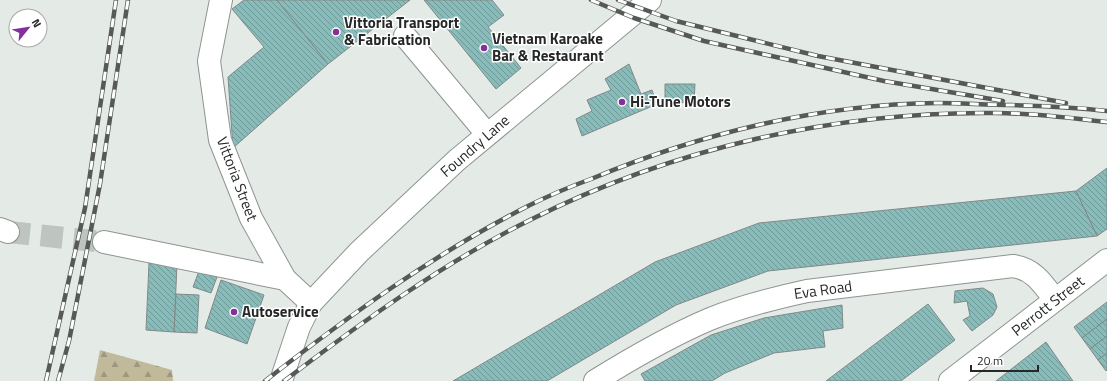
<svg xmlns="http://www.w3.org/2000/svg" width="1107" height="381" font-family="'Titillium Web',sans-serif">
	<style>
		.forest { fill: url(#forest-firs) }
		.building { fill: url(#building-back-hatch); stroke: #818988 }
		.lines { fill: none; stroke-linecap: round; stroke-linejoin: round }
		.minor-tunnel { stroke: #bec4c0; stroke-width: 22; stroke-dasharray: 22 11; stroke-linecap: butt }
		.minor-casing { stroke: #8e9491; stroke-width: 24 }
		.minor { stroke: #fff; stroke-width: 22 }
		.rail-casing { stroke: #555957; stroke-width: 4.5 }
		.rail { stroke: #fff; stroke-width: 3; stroke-dasharray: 9; stroke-linecap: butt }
		.poi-dot { fill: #852f9c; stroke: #fff; stroke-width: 1.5 }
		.labels { text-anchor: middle; stroke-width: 3; stroke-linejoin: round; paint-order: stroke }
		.poi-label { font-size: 15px; font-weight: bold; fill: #252826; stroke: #fff; text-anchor: start }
		.street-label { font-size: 15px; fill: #252826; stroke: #fff }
	</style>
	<defs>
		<pattern id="forest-firs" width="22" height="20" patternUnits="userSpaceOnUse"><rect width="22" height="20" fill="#c0ba9b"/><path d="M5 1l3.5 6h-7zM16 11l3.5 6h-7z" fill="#9c977e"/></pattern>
		<pattern id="building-back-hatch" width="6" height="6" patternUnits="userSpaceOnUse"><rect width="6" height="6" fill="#88bcba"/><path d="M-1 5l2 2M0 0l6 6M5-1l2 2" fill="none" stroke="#6f9997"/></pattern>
	</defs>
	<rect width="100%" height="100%" fill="#e4ebe7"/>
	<polygon class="forest" points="100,350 172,370 173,381 94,381"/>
	<g class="building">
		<polygon points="244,0 277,0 328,64 233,148 228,77 264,47 232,9"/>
		<polygon points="277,0 410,0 328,64"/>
		<polygon points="424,0 492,0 504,15 488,27 521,68 496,89"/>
		<polygon points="629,64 641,94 652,90 657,104 582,136 576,119 592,111 587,100 611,90 605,79"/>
		<polygon points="665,84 695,84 694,103 665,102"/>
		<polygon points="1107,168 1107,229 1097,236 1076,191"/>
		<polygon points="1076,191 1097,236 768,271 676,305 547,381 453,381 655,262 759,223"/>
		<polygon points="149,263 177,264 174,332 146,330"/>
		<polygon points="199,271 217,277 211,293 193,287"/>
		<polygon points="221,280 264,295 247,344 205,328"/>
		<polygon points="983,288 993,294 997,307 993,315 972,331 963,320 970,316 967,301 954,303 955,291"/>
		<polygon points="176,294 199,295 197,333 174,332"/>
		<polygon points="1107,302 1107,319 1082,338 1074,327"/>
		<polygon points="928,304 955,340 901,381 826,381"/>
		<polygon points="842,305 843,328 823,331 825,347 774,353 725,373 712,381 645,381 641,374 711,335 764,318"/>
		<polygon points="1107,319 1107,336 1090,349 1082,338"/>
		<polygon points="1107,336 1107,353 1098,360 1090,349"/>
		<polygon points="1046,342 1073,381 996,381"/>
		<polygon points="1107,353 1107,370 1106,371 1098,360"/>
	</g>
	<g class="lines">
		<polyline class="minor-tunnel" points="8,232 104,242"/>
		<defs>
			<g id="minor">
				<polyline points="221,0 209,61 220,140 251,218 285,279"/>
				<polyline points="405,36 487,134"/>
				<polyline points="0,229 8,232"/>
				<polyline points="104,242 285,279 311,303"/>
				<polyline points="281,381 299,327 311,303 359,252 457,160 650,0"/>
				<path d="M595,381c37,-23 75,-45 115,-62 32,-13 65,-21 97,-28l206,-25c21,3 30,18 42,34"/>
				<polyline points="950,381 1107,260"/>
			</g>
		</defs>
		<use href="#minor" class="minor-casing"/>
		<use href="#minor" class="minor"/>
		<defs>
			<g id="rail">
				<polyline points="591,0 634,18 704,41 884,81 1003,101"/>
				<polyline points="618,0 676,21 818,56 1066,103"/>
				<polyline points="46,381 85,208 116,0"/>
				<polyline points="58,381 69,341 100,184 128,0"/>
				<path d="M265,381c82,-64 169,-127 263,-175 20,-10 41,-19 63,-27 108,-45 228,-75 347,-76 24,0 49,2 73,2 32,1 64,2 96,6"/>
				<path d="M284,381c78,-59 159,-118 246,-161 143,-72 306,-109 466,-107 37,0 74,5 111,9"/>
			</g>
		</defs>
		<use href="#rail" class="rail-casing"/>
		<use href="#rail" class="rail"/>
	</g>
	<g class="poi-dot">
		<circle cx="336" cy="32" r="4"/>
		<circle cx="484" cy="48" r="4"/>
		<circle cx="622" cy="102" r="4"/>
		<circle cx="234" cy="312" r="4"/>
	</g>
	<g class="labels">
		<g class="poi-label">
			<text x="344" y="28">Vittoria Transport<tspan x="344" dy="17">&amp; Fabrication</tspan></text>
			<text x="492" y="44">Vietnam Karoake<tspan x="492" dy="17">Bar &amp; Restaurant</tspan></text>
			<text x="630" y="107">Hi-Tune Motors</text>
			<text x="242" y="317">Autoservice</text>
		</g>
		<g class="street-label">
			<text transform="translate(475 146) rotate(-41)" y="5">Foundry Lane</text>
			<text transform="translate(237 179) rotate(69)" y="5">Vittoria Street</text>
			<text transform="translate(823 290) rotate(-8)" y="5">Eva Road</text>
			<text transform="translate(1048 306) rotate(-38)" y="5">Perrott Street</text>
		</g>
	</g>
	<g transform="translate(28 28) rotate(60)"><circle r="19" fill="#ffffff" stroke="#a8a9a8"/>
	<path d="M0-3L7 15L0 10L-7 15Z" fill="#852f9c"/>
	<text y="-6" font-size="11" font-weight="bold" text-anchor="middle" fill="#252826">N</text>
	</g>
	<path d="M971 365v6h67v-6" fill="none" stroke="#252826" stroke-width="2"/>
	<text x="977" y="365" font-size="12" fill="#252826" stroke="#ffffff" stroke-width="3" paint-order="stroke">20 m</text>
</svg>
